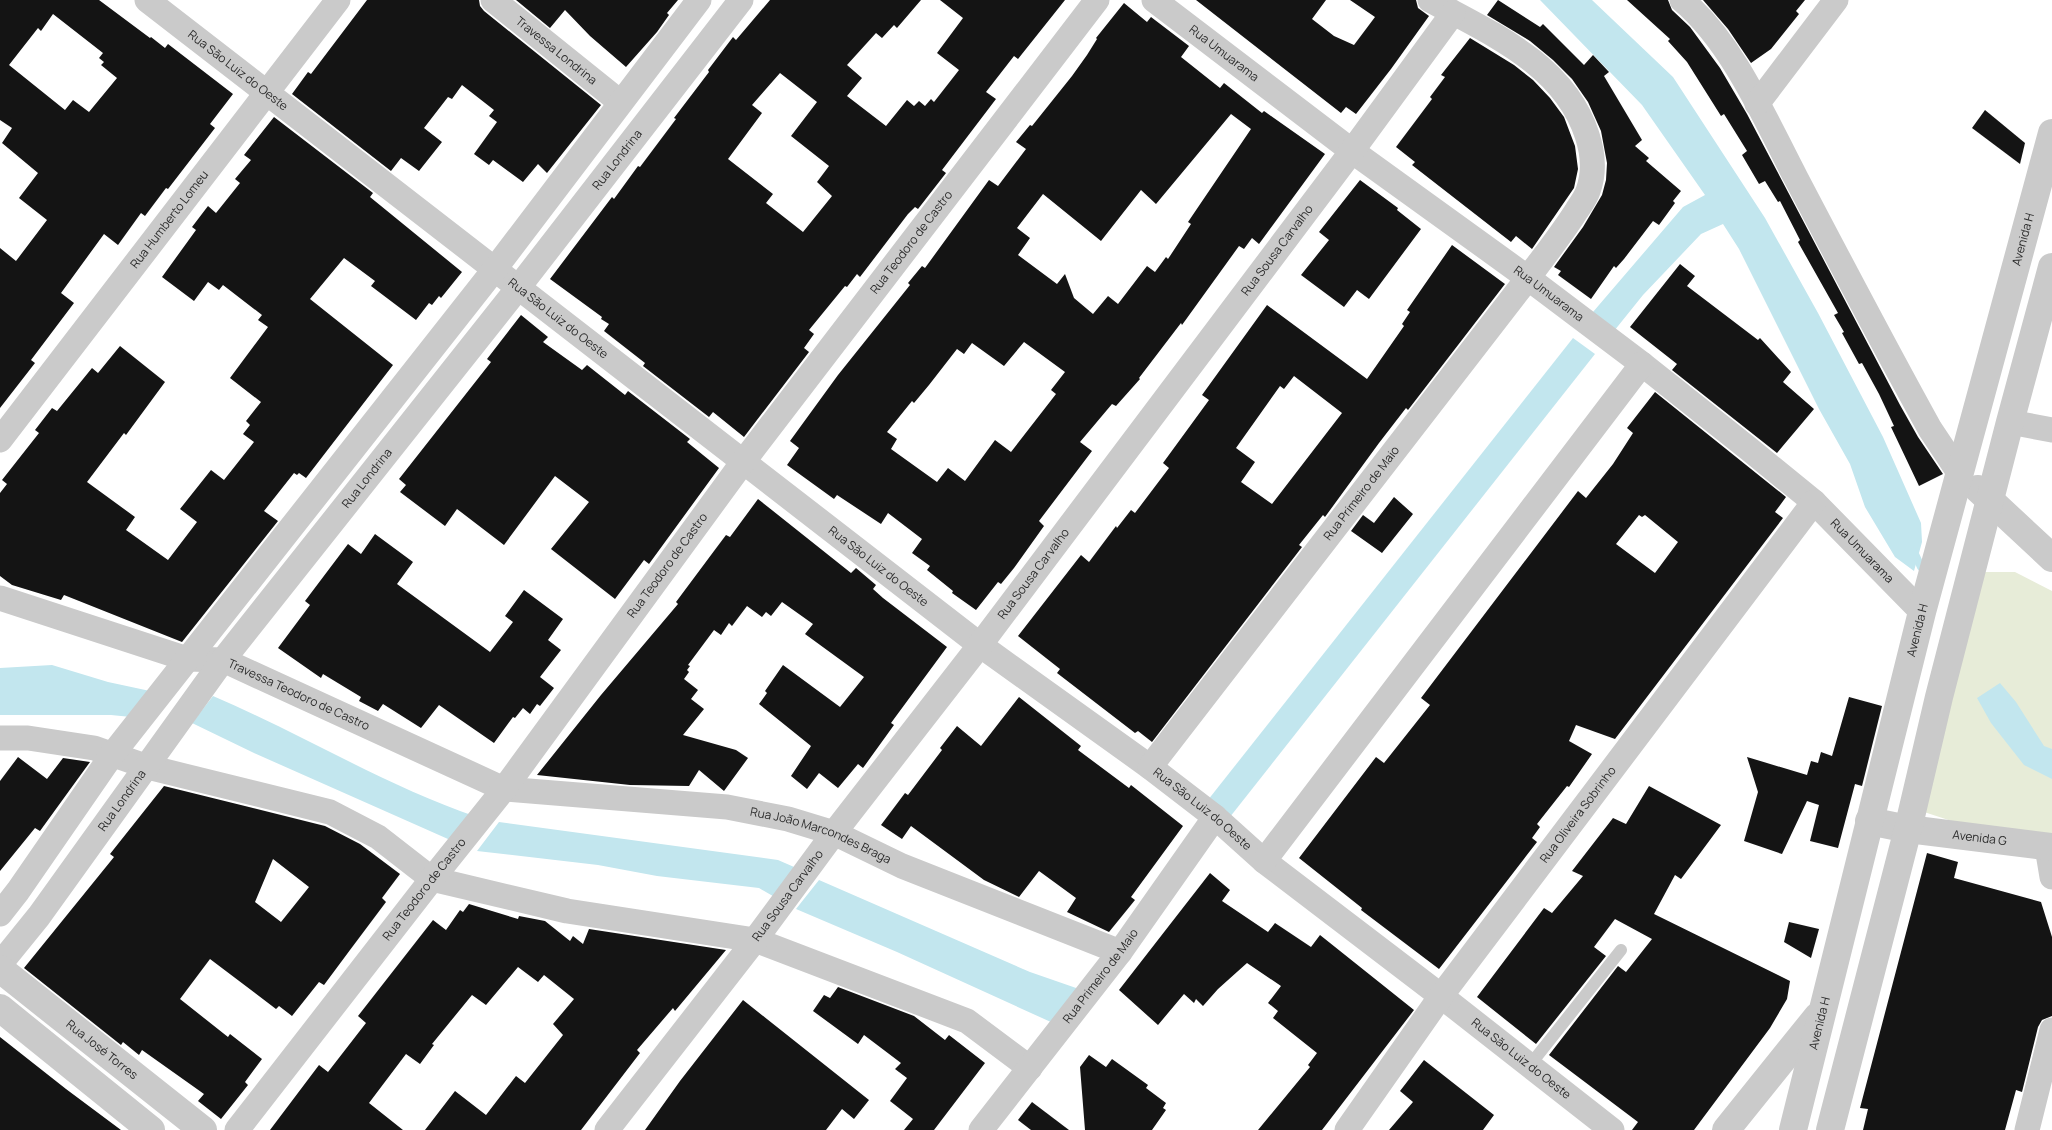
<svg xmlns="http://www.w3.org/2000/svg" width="2052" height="1130" font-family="Manrope,sans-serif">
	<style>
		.green { fill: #e7ecd8 }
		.water { fill: #c2e6ee }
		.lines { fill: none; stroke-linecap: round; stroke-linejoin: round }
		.stream { stroke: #c2e6ee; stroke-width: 8 }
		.building { fill: #141414; fill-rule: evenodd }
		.service { stroke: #cacaca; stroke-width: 12 }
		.minor { stroke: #cacaca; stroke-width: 25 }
		.tertiary { stroke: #cacaca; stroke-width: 28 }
		.labels { text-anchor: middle; stroke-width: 5; stroke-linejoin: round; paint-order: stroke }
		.street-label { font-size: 12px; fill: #2d2d2d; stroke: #fff }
	</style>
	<rect width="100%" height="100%" fill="#fff"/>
	<polygon class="green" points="1981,572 2015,572 2052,591 2052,837 1970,827 1921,811"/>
	<g class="water">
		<polygon points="1540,0 1592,0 1673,77 1765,218 1818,313 1883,437 1921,523 1922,542 1914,571 1895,557 1865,507 1850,464 1819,409 1739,249 1723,224 1701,234 1643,295 1610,336 1587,319 1683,207 1705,195 1642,105"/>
		<polygon points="1573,338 1595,354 1226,822 1204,805"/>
		<polygon points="52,665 108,682 150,691 131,717 111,715 0,715 0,668"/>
		<polygon points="2000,683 2016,702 2044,746 2052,749 2052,779 2024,765 1991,723 1977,698"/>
		<path d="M213,696c89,38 173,90 264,121l-20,26 -203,-90 -62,-30z"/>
		<polygon points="499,822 778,860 801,870 778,899 759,888 657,876 598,865 477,851"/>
		<polygon points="819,880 1030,972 1079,989 1053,1023 897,952 796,909"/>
	</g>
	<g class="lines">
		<polyline class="stream" points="1914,552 1921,567"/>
	</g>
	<g class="building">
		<path d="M0,0h99l51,38 1,-1 14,11 3,-4 65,50 -23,30 5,4 -47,61 -2,-1 -21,28 -4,-3 -23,32 -14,-11 -43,59 13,10 -43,57 4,3 -35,45v-160l16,13 31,-41 -28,-22 19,-25 -36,-30 10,-15 -12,-8zM53,14l50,39 -4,5 5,4 -3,3 16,13 -28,34 -16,-12 -8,10 -56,-45 29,-37 3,3z"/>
		<polygon points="367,0 479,0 480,6 484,11 601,105 547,173 538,164 523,182 493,160 489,165 474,154 497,122 489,116 494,110 462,85 452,99 448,97 424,128 442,142 419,171 401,158 391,171 292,94 308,72 311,74"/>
		<polygon points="516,0 678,0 667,13 669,15 657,32 626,67 590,36 565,10 550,28"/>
		<path d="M770,0h151l-24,28 -3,-3 -12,13 -6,-5 -29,32 15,13 -15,18 39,30 21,-26 7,6 5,-5 6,5 6,-7 3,3 25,-32 -22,-17 26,-35 -23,-18h125l-47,59 -4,-3 -28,36 10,7 -54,71 4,3 -28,36 -3,-2 -7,7 -48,63 -3,-3 -10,13 -2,-1 -36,44 5,4 -10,14 5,4 -65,85 -31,-25 -4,5 -66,-51 2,-3 -41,-32 5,-7 -8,-5 1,-2 -52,-38 62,-82 2,2 24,-33 2,1 36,-48 -2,-1 35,-46 -1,-2 25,-33 3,3zM780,73l37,29 -26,34 38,30 -12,16 15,14 -29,36 -37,-29 7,-9 -45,-35 34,-46 -10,-8z"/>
		<polygon points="1196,0 1326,0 1312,19 1334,36 1354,45 1375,17 1350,0 1416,0 1418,8 1429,16 1391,69 1356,114 1346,107 1341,113"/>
		<polygon points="1498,0 1540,27 1543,24 1584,65 1593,55 1609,72 1604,76 1642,140 1635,146 1649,158 1646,161 1681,191 1673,201 1675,203 1659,225 1653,221 1624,259 1616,268 1614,266 1591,299 1558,275 1561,271 1554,267 1583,227 1602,195 1606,180 1607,163 1601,131 1588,102 1572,79 1553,60 1530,41 1487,15"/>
		<polygon points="1627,0 1668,0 1672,10 1690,27 1720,68 1747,114 1900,405 1918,437 1943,474 1919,486 1891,427 1894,426 1879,394 1862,363 1859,364 1842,333 1844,332 1834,315 1838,313 1798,242 1800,240 1780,201 1778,202 1765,181 1759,184 1742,155 1747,151 1724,114 1721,116 1687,62 1668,41 1670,39"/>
		<polygon points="1703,0 1805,0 1796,11 1799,14 1771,49 1751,63 1728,29"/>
		<path d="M1124,3l23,19 4,-5 38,29 -8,11 39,31 4,-5 38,30 2,-2 61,43 -66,90 -7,-6 -8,11 -5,-3 -57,79 -1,-2 -42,55 1,1 -24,27 -4,-2 -32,38 12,9 -53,70 5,5 -30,42 -13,16 -3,-2 -22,28 -24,-17 1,-2 -26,-21 3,-4 -18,-13 10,-14 -34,-26 -7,11 -44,-29 -3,4 -47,-34 12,-17 -9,-7 48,-66 72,-90 -2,-2 14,-17 3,2 64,-88 9,6 28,-37 -10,-7 14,-17 2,1 40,-50 15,-21 10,-16 -1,-1zM1231,114l20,15 -63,93 3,2 -23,35 -2,-2 -11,15 -8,-6 -29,38 -10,-8 -15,18 -19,-16 -9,-24 -8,10 -39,-29 12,-17 -13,-10 26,-34 58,47 40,-51 15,14zM1024,342l41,30 -14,18 5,4 -45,58 -16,-12 -30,41 -17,-13 -11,14 -46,-33 6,-10 -10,-7 25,-31 2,2 15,-18 28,-36 7,5 8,-11 32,23z"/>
		<polygon points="1470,38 1514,65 1533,80 1550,98 1564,117 1575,146 1578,169 1574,188 1532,249 1516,236 1511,242 1412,165 1415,162 1396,147 1432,99 1430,97 1445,77 1441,75"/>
		<polygon points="1985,110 2025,143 2020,164 1972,128"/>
		<polygon points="274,117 373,193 370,197 462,272 441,298 439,296 432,305 429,303 416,320 371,286 375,281 344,258 310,299 393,365 306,478 299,473 297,475 294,473 264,511 278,521 182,642 64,595 61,600 12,585 0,576 0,493 7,484 2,480 39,433 35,430 52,408 57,411 92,368 98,373 120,346 165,382 126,435 124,433 87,482 135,517 126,530 168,560 197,522 180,509 211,470 224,480 254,442 243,434 250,425 246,421 261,402 230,378 268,327 258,320 262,315 223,285 219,290 208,282 194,301 162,277 196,230 192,227 208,206 216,213 240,183 235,179 251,160 244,155"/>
		<polygon points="1360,180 1398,208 1397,210 1421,229 1369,299 1357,290 1344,307 1301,275 1329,240 1319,232"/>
		<path d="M1452,245l53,39 -97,126 -2,-2 -27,35 -54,74 -2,-2 -24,30 3,2 -150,195 -14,-11 -3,2 -78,-60 3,-4 -42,-33 63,-81 8,7 27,-36 1,2 14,-18 4,3 34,-45 -6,-5 46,-63 -7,-5 65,-90 100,74 37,-53 -2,-2 8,-12 -3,-2zM1294,376l48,37 -70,91 -31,-22 14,-20 -19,-14 44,-62 4,3z"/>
		<polygon points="1680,264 1695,276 1687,286 1758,340 1760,338 1791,372 1783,382 1814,409 1777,453 1672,370 1677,364 1630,327"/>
		<polygon points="521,315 548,337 543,342 582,370 587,365 625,395 628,391 690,439 687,442 719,468 649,564 644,560 615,599 551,549 589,502 555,476 504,545 457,509 445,526 400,492 406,485 399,479 491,362 487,359"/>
		<path d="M1655,392l131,105 -11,15 8,6 -168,221 -39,-14 -7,16 23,13 -23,33 -2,-1 -30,38 3,3 -8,11 5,4 -98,127 -78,-59 1,-2 -63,-50 77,-101 8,6 46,-58 -9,-7 157,-207 8,7 27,-34 20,-31 -6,-5zM1639,515l3,2 3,-2 33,27 -23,31 -39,-29z"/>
		<polygon points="1394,497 1413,514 1382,553 1351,531 1363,515 1374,523"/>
		<polygon points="758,499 851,573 856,568 876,585 873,589 883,598 947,647 891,723 894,725 863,768 858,764 838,788 819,773 807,789 791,776 811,746 759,704 767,693 765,691 783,665 840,707 864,677 805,634 813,624 782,602 771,616 766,612 762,617 747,606 732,626 729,623 721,635 714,630 688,665 690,666 687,670 689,672 684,679 698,690 691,699 704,709 683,735 736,750 748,758 724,791 699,770 689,786 630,785 537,775 601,695 678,604 676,602 714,551 726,535 730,537"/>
		<polygon points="375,534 413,562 397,584 490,652 513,622 505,616 524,590 563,619 548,640 561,650 540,677 554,688 540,706 537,704 530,714 523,708 515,718 513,717 494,743 439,705 421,728 383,704 378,711 359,701 361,697 323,674 321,678 278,648 310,605 305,601 348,544 361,554"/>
		<polygon points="1019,697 1081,746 1078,750 1129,788 1131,785 1183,826 1131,897 1135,900 1109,932 1067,912 1076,898 1039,871 1019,897 984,880 911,826 902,839 881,825 905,793 908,795 942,750 940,748 957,726 981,746"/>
		<polygon points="1849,697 1882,706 1862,786 1855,784 1838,848 1810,841 1819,805 1807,801 1782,854 1744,841 1758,792 1747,757 1807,775 1811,761 1818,763 1821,752 1832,756"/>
		<polygon points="18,757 47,779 63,758 90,762 40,831 35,828 0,871 0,781"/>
		<path d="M164,786l161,40 35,18 40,30 -18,24 4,4 -36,48 -26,35 -5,-3 -27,34 -13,-10 -3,3 -66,-50 -30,40 48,38 2,-3 32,25 -17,23 3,3 -27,34 -23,-18 6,-7 -62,-44 -3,5 -16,-13 -2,3 -97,-77 90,-111 -4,-3zM273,859l36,28 -28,35 -26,-20z"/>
		<polygon points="1649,786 1721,825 1681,879 1675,875 1654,914 1790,981 1787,999 1770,1028 1694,1130 1632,1130 1638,1122 1549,1055 1618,966 1626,972 1652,939 1615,919 1594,947 1606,956 1536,1044 1477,997 1544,908 1552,913 1583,876 1572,871 1613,818 1626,824"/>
		<polygon points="1927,853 1958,862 1954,878 2041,902 2052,937 2052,1016 2042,1020 2038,1027 2022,1092 2016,1090 2005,1130 1863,1130 1868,1109 1860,1108"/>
		<polygon points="1210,873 1230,890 1222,901 1268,932 1275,923 1311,947 1320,935 1414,1010 1322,1130 1258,1130 1310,1067 1308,1065 1317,1053 1273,1018 1278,1011 1268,1003 1281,986 1247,963 1218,989 1203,1006 1196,999 1194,1003 1184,994 1158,1025 1119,990"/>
		<polygon points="469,904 518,919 519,916 545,921 570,941 573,936 583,944 589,929 726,950 675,1011 673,1008 637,1050 640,1053 581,1130 425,1130 455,1091 486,1115 516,1076 525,1083 563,1035 553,1024 574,999 544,975 538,982 518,967 486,1005 472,995 432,1044 434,1045 420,1064 406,1054 369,1103 403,1130 270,1130 319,1065 328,1072 359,1032 366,1023 358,1016 433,920 446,930 460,910 463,912"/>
		<polygon points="1789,922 1819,929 1811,958 1784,942"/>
		<polygon points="838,987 914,1016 945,1040 949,1035 985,1063 934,1130 904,1130 913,1119 890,1101 907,1078 895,1069 901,1063 864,1035 858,1044 813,1011 824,995 830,998"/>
		<polygon points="743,1000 869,1100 854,1119 842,1109 826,1130 645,1130 680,1081"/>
		<polygon points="0,1037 66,1089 121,1130 0,1130"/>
		<polygon points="1089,1055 1106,1067 1112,1059 1148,1085 1146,1088 1166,1103 1163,1108 1166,1110 1152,1130 1085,1130 1080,1067"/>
		<polygon points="1424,1060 1494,1115 1483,1130 1389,1130 1413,1102 1400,1091"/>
		<polygon points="1032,1102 1069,1130 1031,1130 1018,1120"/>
	</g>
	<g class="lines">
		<polyline class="service" points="1530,1065 1621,950"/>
		<g class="minor">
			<path id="s1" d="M147,0l833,645 170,122 65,50 49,44 177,135 171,134"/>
			<path id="s2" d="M493,0l127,102"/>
			<path id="s3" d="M1154,0l198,151 176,127 114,86 107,85 65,53 108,110"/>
			<path d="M1682,0c51,43 83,119 114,178 44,84 88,168 134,251l30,45"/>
			<polyline points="1757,104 1836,0"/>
			<polyline points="2010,422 2052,430"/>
			<path id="s4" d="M0,440l338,-440"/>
			<path id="s5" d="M0,598l187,61 36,1 281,129 223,18 61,12 46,14 68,33 218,86"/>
			<polyline points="0,738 28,738 94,748 148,767 330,812 378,837 432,879 567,911 755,940 967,1021 1030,1068"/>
			<path id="s6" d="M1150,767l378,-489c16,-22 34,-44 49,-68 4,-6 9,-13 11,-19 7,-19 5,-38 -1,-56 -23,-71 -97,-102 -157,-135"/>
			<polyline points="2047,847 2052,877"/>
			<polyline points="1264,861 1642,364"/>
			<polyline points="0,914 18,891 112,755 494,270 699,0"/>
			<path id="s7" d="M0,964l39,-48 184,-256 295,-372 223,-288"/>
			<path id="s8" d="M237,1130l195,-251 72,-90 239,-327 354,-462"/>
			<path id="s9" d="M607,1130l148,-190 79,-107 146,-188 372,-494 101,-138"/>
			<path id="s10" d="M981,1130l139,-178 95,-135"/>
			<path id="s11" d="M1347,1130l94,-134 373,-494"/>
			<polyline points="2027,1130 2052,1030"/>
		</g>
		<g class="tertiary">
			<polyline points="1978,489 2052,558"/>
			<path id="s12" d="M1869,821l39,8 144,18"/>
			<path id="s13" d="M0,969l203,161"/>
			<polyline points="0,1008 151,1130"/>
			<polyline points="1726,1130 1817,1017"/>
			<path id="s14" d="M1793,1130l129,-518 130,-479"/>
			<polyline points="1830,1130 1908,829 1939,697 2010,422 2052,267"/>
		</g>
	</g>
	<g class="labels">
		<g class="street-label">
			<text dy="4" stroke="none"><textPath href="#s2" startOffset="81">Travessa Londrina</textPath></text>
			<text dy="4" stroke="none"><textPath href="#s3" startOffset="88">Rua Umuarama</textPath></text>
			<text dy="4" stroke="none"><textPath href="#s1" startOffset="115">Rua São Luiz do Oeste</textPath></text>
			<text dy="4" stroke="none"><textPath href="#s7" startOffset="1014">Rua Londrina</textPath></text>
			<text dy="4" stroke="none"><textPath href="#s4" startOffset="278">Rua Humberto Lomeu</textPath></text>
			<text dy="4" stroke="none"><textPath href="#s14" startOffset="920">Avenida H</textPath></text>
			<text dy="4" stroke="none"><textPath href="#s8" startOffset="1115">Rua Teodoro de Castro</textPath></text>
			<text dy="4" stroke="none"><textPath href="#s9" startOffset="1106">Rua Sousa Carvalho</textPath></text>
			<text dy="4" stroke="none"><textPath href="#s3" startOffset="492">Rua Umuarama</textPath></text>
			<text dy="4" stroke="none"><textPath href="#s1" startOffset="520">Rua São Luiz do Oeste</textPath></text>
			<text dy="4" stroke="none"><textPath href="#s7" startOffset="609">Rua Londrina</textPath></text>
			<text dy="4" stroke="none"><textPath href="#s6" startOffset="346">Rua Primeiro de Maio</textPath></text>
			<text dy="4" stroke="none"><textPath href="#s3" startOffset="898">Rua Umuarama</textPath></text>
			<text dy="4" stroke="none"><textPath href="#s8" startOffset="710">Rua Teodoro de Castro</textPath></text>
			<text dy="4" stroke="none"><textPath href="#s1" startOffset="925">Rua São Luiz do Oeste</textPath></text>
			<text dy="4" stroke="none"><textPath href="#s9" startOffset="701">Rua Sousa Carvalho</textPath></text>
			<text dy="4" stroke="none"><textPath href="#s14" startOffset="515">Avenida H</textPath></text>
			<text dy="4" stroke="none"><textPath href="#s5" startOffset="316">Travessa Teodoro de Castro</textPath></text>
			<text dy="4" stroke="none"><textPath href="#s7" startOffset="204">Rua Londrina</textPath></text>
			<text dy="4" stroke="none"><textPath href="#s1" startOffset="1330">Rua São Luiz do Oeste</textPath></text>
			<text dy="4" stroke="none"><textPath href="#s11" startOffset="391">Rua Oliveira Sobrinho</textPath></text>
			<text dy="4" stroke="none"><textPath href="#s5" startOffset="864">Rua João Marcondes Braga</textPath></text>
			<text dy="4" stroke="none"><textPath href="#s12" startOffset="112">Avenida G</textPath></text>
			<text dy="4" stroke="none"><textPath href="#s8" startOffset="305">Rua Teodoro de Castro</textPath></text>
			<text dy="4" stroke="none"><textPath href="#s9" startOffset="296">Rua Sousa Carvalho</textPath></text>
			<text dy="4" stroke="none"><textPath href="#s10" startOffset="195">Rua Primeiro de Maio</textPath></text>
			<text dy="4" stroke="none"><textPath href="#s14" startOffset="110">Avenida H</textPath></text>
			<text dy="4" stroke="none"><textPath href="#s13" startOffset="130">Rua José Torres</textPath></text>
			<text dy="4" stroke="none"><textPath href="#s1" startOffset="1735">Rua São Luiz do Oeste</textPath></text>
		</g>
	</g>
</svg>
